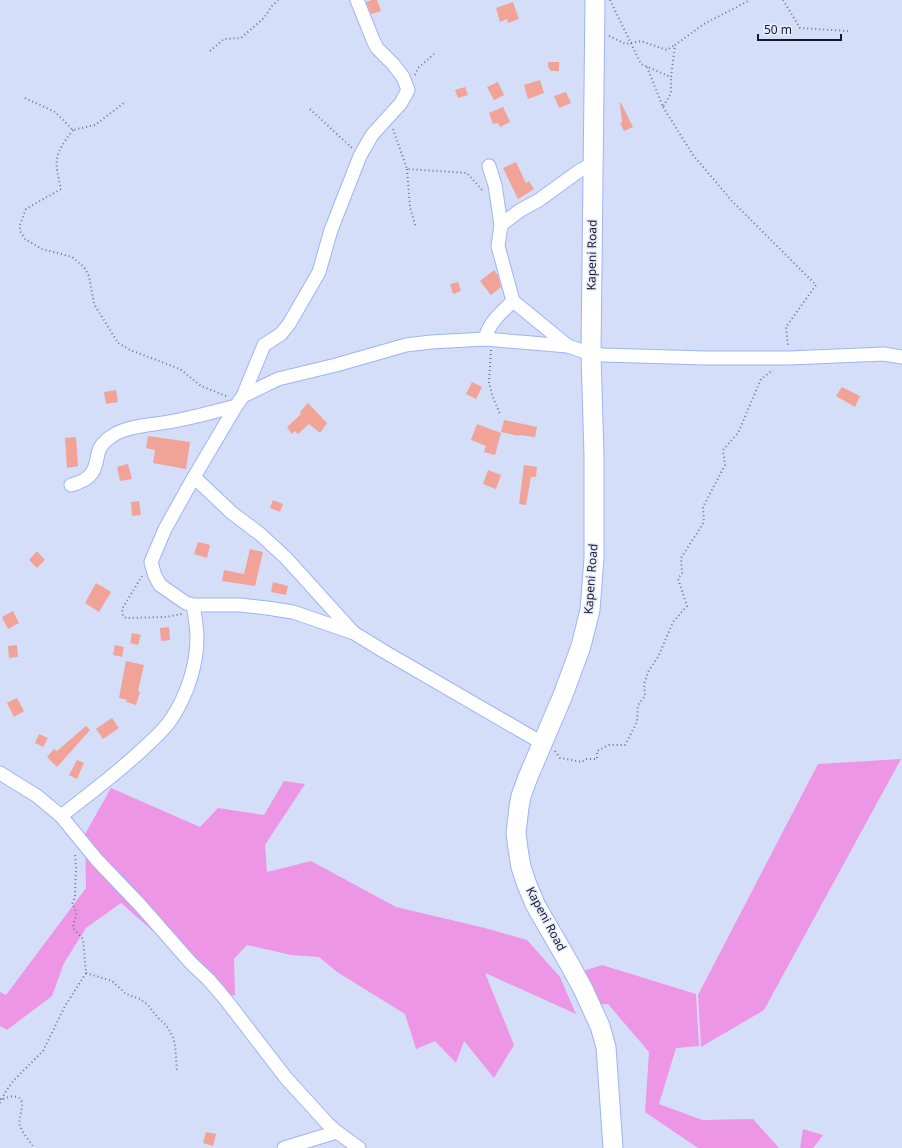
<svg xmlns="http://www.w3.org/2000/svg" width="902" height="1148" font-family="'Noto Sans',sans-serif">
	<style>
		.green { fill: #ed96e5 }
		.building { fill: #f0a396 }
		.lines { fill: none; stroke-linecap: round; stroke-linejoin: round }
		.street-casing { stroke: #9eb4f3; stroke-width: 15 }
		.secondary-casing { stroke: #9eb4f3; stroke-width: 21 }
		.path { stroke: #6f7790; stroke-width: 2; stroke-dasharray: 1 3; stroke-linecap: butt }
		.street { stroke: #fff; stroke-width: 13 }
		.secondary { stroke: #fff; stroke-width: 19 }
		.labels { text-anchor: middle; stroke-width: 3; stroke-linejoin: round; paint-order: stroke }
		.street-label { font-size: 12px; fill: #131a32; stroke: #e7ecf9 }
	</style>
	<rect width="100%" height="100%" fill="#d5def9"/>
	<g class="green">
		<polygon points="901,759 764,1010 701,1047 698,995 818,764"/>
		<polygon points="284,781 305,784 265,845 267,872 311,861 396,907 485,928 527,940 560,977 576,1014 485,973 514,1045 494,1078 464,1041 456,1063 435,1041 416,1049 405,1014 337,972 319,957 291,955 247,945 234,959 235,995 227,996 121,903 86,928 64,963 52,996 7,1030 0,1026 0,992 6,995 86,888 85,834 111,788 200,827 218,808 264,815"/>
		<polygon points="602,965 696,994 699,1046 676,1048 659,1104 702,1120 753,1119 779,1148 698,1148 645,1112 649,1052 608,1004 586,1005 574,974"/>
		<polygon points="803,1129 823,1135 813,1148 800,1148"/>
	</g>
	<g class="building">
		<polygon points="372,0 377,0 381,11 371,14 366,2"/>
		<polygon points="513,2 519,19 508,23 507,19 500,22 496,8"/>
		<polygon points="548,62 559,62 559,71 551,71 548,67"/>
		<polygon points="540,80 544,93 528,99 524,85"/>
		<polygon points="498,82 504,95 494,100 487,87"/>
		<polygon points="465,87 468,95 458,98 455,90"/>
		<polygon points="566,92 571,103 559,108 554,96"/>
		<polygon points="620,103 621,103 633,127 624,131 620,123 622,123"/>
		<polygon points="503,107 510,122 500,127 498,123 493,124 489,113"/>
		<polygon points="516,162 526,183 529,181 534,189 518,199 503,168"/>
		<polygon points="494,270 498,275 501,287 491,295 480,281"/>
		<polygon points="458,282 461,291 453,294 450,284"/>
		<polygon points="472,382 482,387 476,399 466,394"/>
		<polygon points="842,387 860,396 855,407 836,396"/>
		<polygon points="116,390 118,402 106,404 104,392"/>
		<polygon points="308,403 327,423 320,433 309,424 298,434 295,431 292,434 287,427 301,414 300,412"/>
		<polygon points="504,420 537,427 535,437 519,435 519,436 501,432"/>
		<polygon points="477,424 501,433 495,455 484,452 486,446 471,440"/>
		<polygon points="148,436 190,442 186,469 153,463 155,450 146,448"/>
		<polygon points="76,437 78,466 67,468 65,438"/>
		<polygon points="128,464 132,479 120,481 117,467"/>
		<polygon points="524,465 537,467 536,477 531,477 526,505 519,504"/>
		<polygon points="488,470 501,475 496,489 483,484"/>
		<polygon points="273,500 283,504 280,512 270,508"/>
		<polygon points="139,501 141,515 132,516 131,502"/>
		<polygon points="198,542 210,545 207,558 194,554"/>
		<polygon points="250,549 263,552 255,586 222,581 224,570 244,574"/>
		<polygon points="37,551 45,560 37,568 29,560"/>
		<polygon points="273,582 288,586 286,595 271,592"/>
		<polygon points="96,583 111,592 99,612 85,603"/>
		<polygon points="13,611 19,623 8,629 2,617"/>
		<polygon points="169,627 170,640 161,641 160,628"/>
		<polygon points="132,633 141,635 138,645 130,643"/>
		<polygon points="17,645 18,657 9,658 8,646"/>
		<polygon points="115,645 124,647 122,657 113,655"/>
		<polygon points="126,661 144,665 138,691 140,692 136,705 126,702 127,700 119,698"/>
		<polygon points="17,698 24,711 14,717 7,703"/>
		<polygon points="112,718 119,728 103,739 96,729"/>
		<polygon points="86,726 90,730 57,767 47,757 54,749 57,751"/>
		<polygon points="39,734 48,738 43,747 35,743"/>
		<polygon points="77,760 84,763 77,779 69,775"/>
		<polygon points="206,1132 216,1134 213,1146 203,1143"/>
	</g>
	<g class="lines">
		<defs>
			<g id="street">
				<polyline points="489,166 495,185 501,225 498,246 513,301 568,346"/>
				<polyline points="501,225 519,211 539,200 579,171 594,163"/>
				<path d="M485,339c4,-17 16,-26 28,-38"/>
				<polyline points="243,396 264,345 281,334 289,324 319,272 331,230 360,156 372,135 401,103 408,90 403,77 393,64 377,48 373,40 357,0"/>
				<polyline points="236,406 194,477 232,513 260,534 286,558 352,631"/>
				<path d="M71,485c8,-2 16,-5 21,-12 9,-14 0,-24 20,-37 16,-11 43,-11 62,-15 21,-4 42,-10 62,-15l7,-10 35,-17 58,-14 70,-20 25,-3 54,-3 83,7 23,8 12,1 103,3h83l95,-4 18,3"/>
				<polyline points="193,605 186,603 160,585 155,576 151,562 165,529 194,477"/>
				<polyline points="0,773 37,796 61,816 97,860 140,905 191,963 209,980 226,1000 286,1078 327,1123 337,1132 359,1148"/>
				<path d="M61,816c28,-22 58,-44 84,-69 10,-9 20,-18 27,-29 15,-23 25,-53 25,-80 0,-11 -2,-22 -4,-33h47l27,3 26,4 61,21 31,19 157,91"/>
				<polyline points="284,1148 337,1132"/>
			</g>
			<polyline id="secondary" points="595,0 591,354 594,456 594,558 590,610 581,646 563,695 528,777 521,796 519,807 516,833 518,849 521,867 527,885 536,906 570,965 583,989 600,1026 606,1047 613,1148"/>
		</defs>
		<use href="#street" class="street-casing"/>
		<use href="#secondary" class="secondary-casing"/>
		<g class="path">
			<polyline points="610,0 641,64 671,77 675,45 704,24 750,0"/>
			<polyline points="783,0 800,28 848,31"/>
			<polyline points="609,36 626,44 641,41 667,50 675,45"/>
			<polyline points="210,51 224,39 241,38 264,18 272,6 278,0"/>
			<polyline points="647,67 663,107 671,93 671,77"/>
			<polyline points="415,75 418,68 434,54"/>
			<polyline points="25,98 55,112 73,130 95,125 124,103"/>
			<polyline points="663,107 693,155 732,201 816,285 786,327 788,346"/>
			<polyline points="310,109 352,148"/>
			<polyline points="393,129 407,169 467,173 483,191"/>
			<path d="M73,130c-19,25 -19,29 -12,59l-35,20 -6,16v6l5,8 17,10 30,8 12,10 5,9 5,28 24,39 12,7 50,19 21,17 25,10"/>
			<polyline points="407,169 410,207 416,228"/>
			<polyline points="491,350 489,382 492,395 500,414"/>
			<polyline points="142,576 122,609 123,616 126,618 166,617 182,614"/>
			<polyline points="555,751 560,758 582,762 586,759 597,759 597,751 609,745 625,745 637,722 638,705 645,696 644,684 649,670 658,657 673,622 687,606 678,579 682,573 681,558 704,522 703,507 725,465 723,450 738,433 761,379 773,370"/>
			<polyline points="86,973 112,981 126,994 140,999 148,1005 158,1018 166,1025 173,1037 175,1045 177,1071"/>
			<path d="M0,1099l1,1c5,-2 10,-5 16,-3 11,3 0,21 3,29 3,8 10,15 14,22"/>
			<path d="M0,1103l6,-12 8,-11 29,-29 22,-45 21,-33 -3,-34 -10,-11c1,-12 7,-12 -1,-24l3,-7 1,-29 -1,-15"/>
		</g>
		<use href="#street" class="street"/>
		<use href="#secondary" class="secondary"/>
	</g>
	<g class="labels">
		<g class="street-label">
			<text transform="translate(592 255) rotate(-89)" y="4">Kapeni Road</text>
			<text transform="translate(591 579) rotate(-86)" y="4">Kapeni Road</text>
			<text transform="translate(546 919) rotate(62)" y="4">Kapeni Road</text>
		</g>
	</g>
	<path d="M758 34v6h83v-6" fill="none" stroke="#131a32" stroke-width="2"/>
	<text x="764" y="34" font-size="12" fill="#131a32" stroke="#e7ecf9" stroke-width="3" paint-order="stroke">50 m</text>
</svg>
